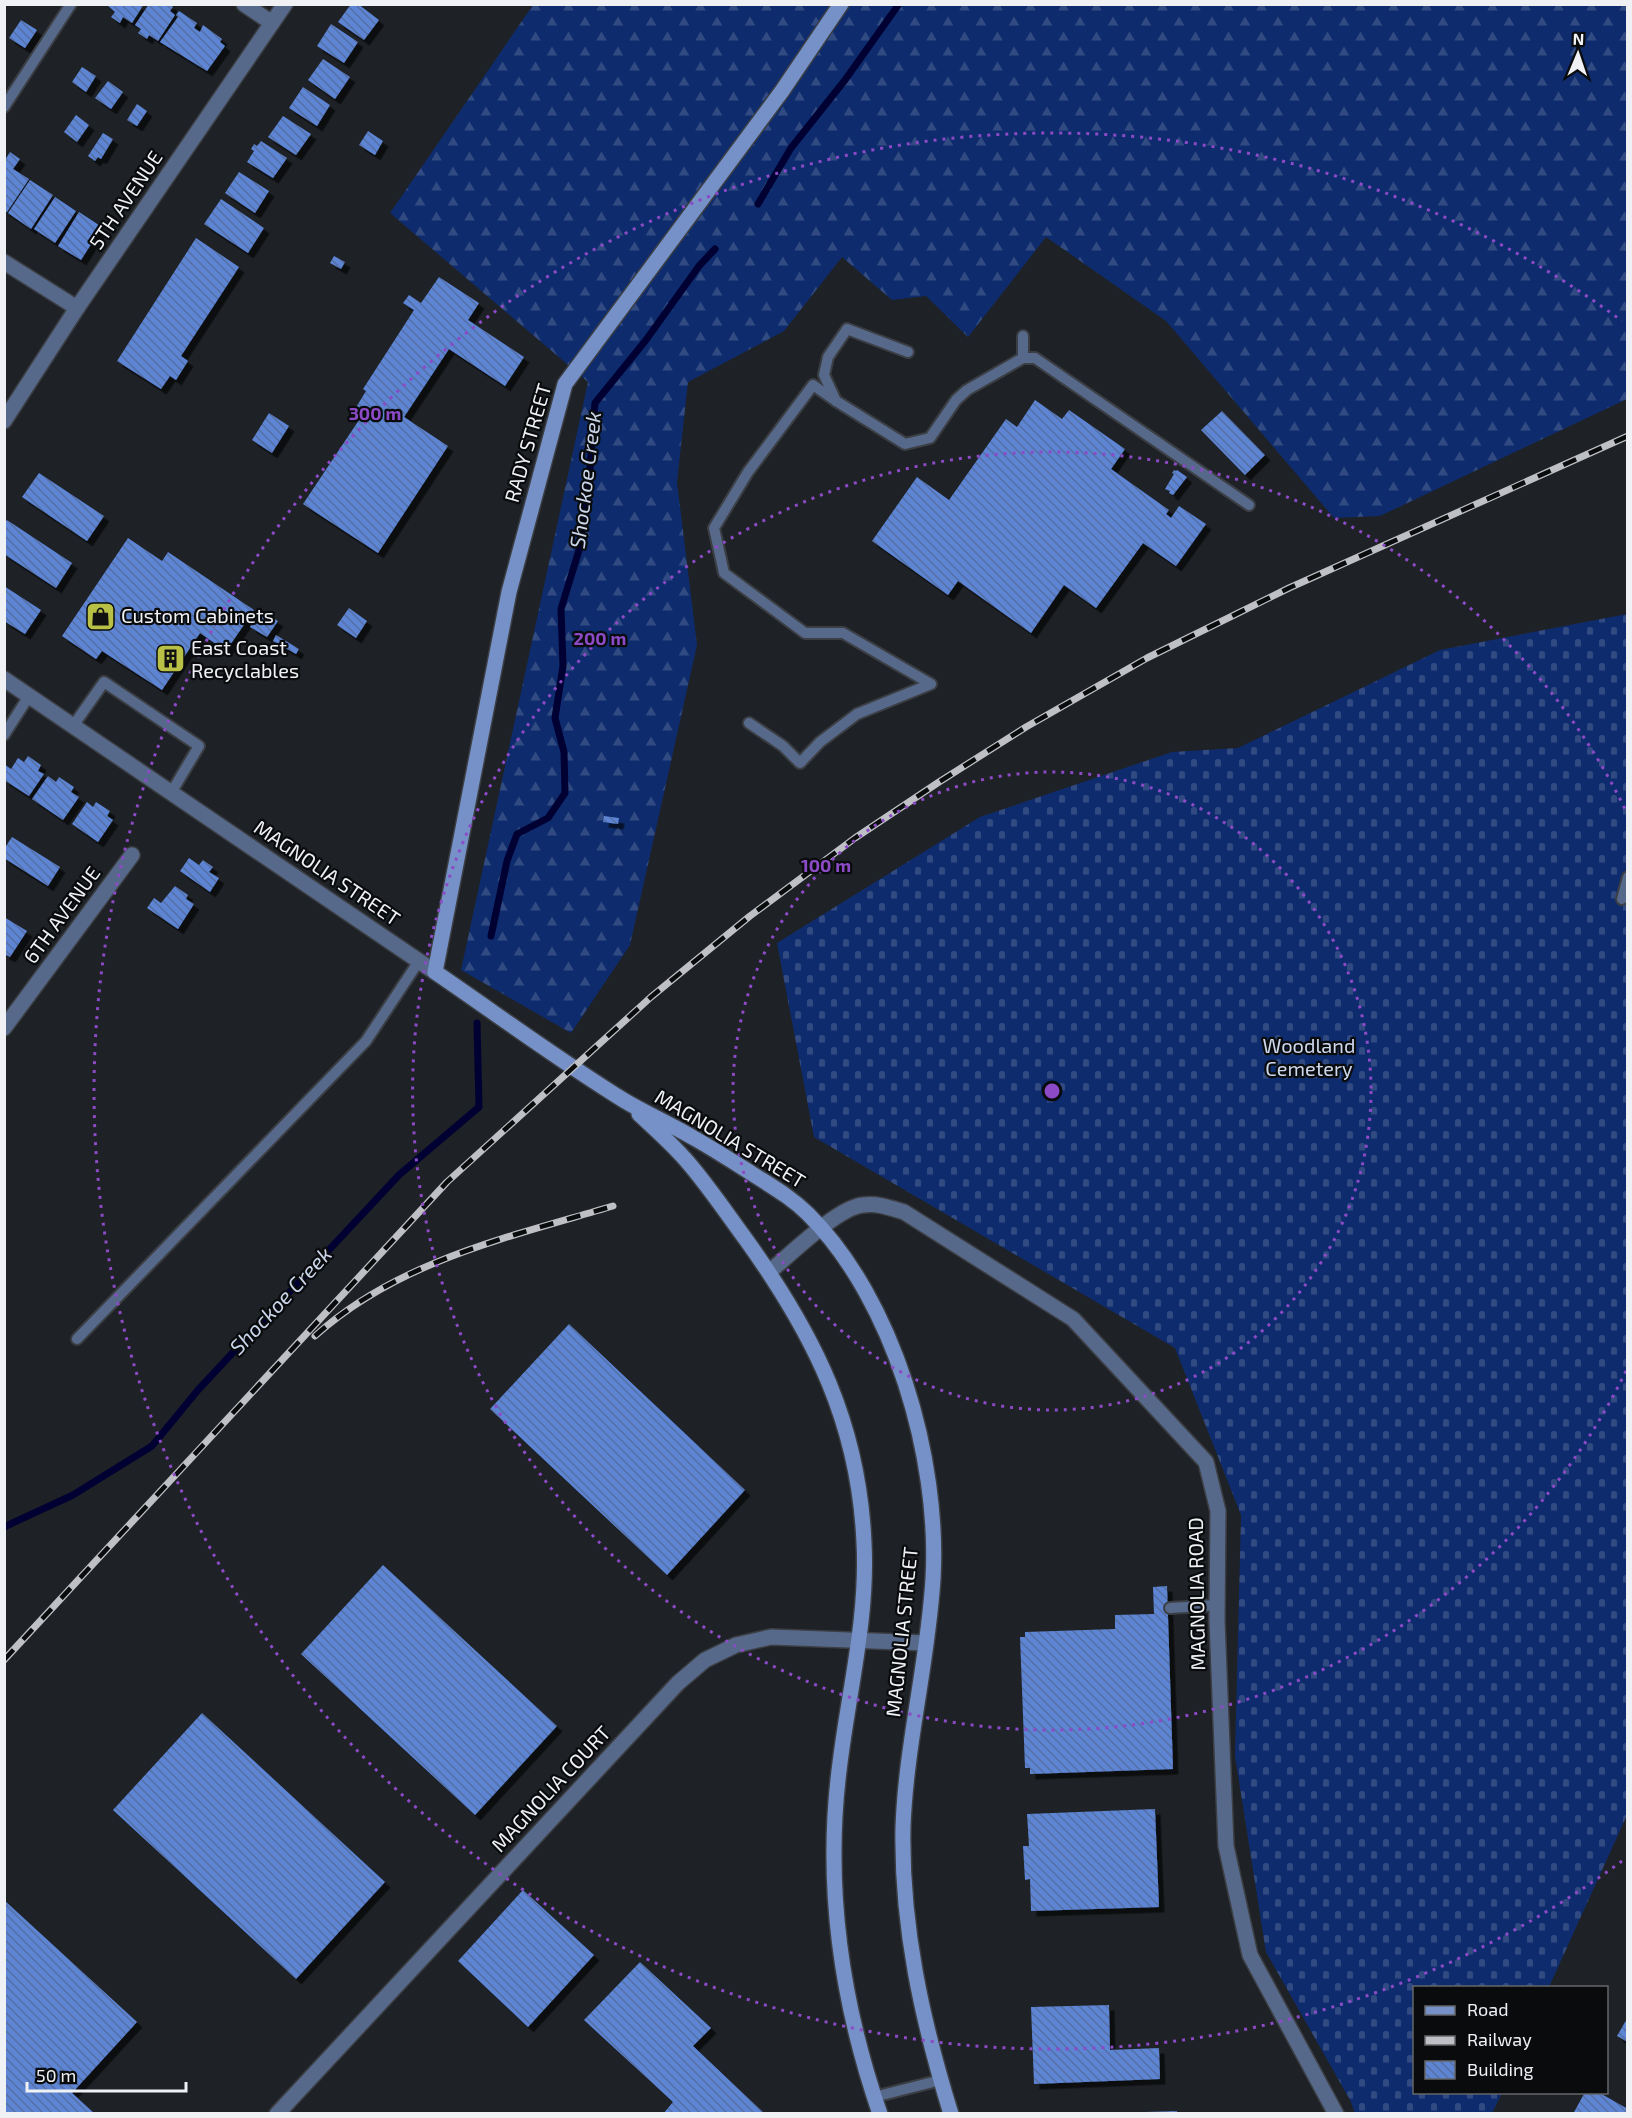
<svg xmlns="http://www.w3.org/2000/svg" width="1632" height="2118" font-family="'Exo 2',sans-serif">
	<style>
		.forest { fill: url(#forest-firs) }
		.cemetery { fill: url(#cemetery-stones) }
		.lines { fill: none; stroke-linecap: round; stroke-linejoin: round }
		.stream { stroke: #000032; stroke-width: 7 }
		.building { fill: url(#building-back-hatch); filter: url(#shadow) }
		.service-casing { stroke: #3b3e43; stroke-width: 14 }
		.minor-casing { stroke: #3b3e43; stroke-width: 18 }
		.tertiary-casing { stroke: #3b3e43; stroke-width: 18 }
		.secondary-casing { stroke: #3b3e43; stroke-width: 18 }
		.service { stroke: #57698a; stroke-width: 10 }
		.minor { stroke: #57698a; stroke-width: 15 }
		.tertiary { stroke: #57698a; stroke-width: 15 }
		.secondary { stroke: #7591c7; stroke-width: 15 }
		.rail-casing { stroke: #bec0c5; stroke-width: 7 }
		.rail { stroke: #090b0d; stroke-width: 4.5; stroke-dasharray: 14; stroke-linecap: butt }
		.ring { fill: none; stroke: #8c4ac7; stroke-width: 3; stroke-dasharray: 3 6 }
		.labels { text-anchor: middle; stroke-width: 4.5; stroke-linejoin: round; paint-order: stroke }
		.street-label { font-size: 20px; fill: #eff1f5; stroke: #090b0d }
		.poi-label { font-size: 20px; fill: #eff1f5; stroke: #090b0d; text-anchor: start }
		.park-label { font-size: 20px; fill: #ced9ee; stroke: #090b0d }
		.water-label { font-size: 21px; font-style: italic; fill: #cbd6eb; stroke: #090b0d }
		.centre { fill: #8c4ac7; stroke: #090b0d; stroke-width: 3 }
		.ring-label { font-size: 18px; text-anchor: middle; font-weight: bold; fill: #8c4ac7; stroke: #090b0d; stroke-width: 4.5; stroke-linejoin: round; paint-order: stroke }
	</style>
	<defs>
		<pattern id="forest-firs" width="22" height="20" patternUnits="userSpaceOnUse" patternTransform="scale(1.5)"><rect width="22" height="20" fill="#0e2c6d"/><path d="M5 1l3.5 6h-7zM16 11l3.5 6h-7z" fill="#314b82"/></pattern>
		<pattern id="cemetery-stones" width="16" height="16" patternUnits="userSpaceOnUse" patternTransform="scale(1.5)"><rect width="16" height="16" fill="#0e2c6d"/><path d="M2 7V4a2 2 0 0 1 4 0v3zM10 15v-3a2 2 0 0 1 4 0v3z" fill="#314b82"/></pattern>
		<pattern id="building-back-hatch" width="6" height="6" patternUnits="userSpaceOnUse" patternTransform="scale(1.5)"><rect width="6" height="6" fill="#5d85d4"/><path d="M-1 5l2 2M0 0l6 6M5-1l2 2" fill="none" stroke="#5670a4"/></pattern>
		<filter id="shadow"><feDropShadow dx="5.5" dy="5.5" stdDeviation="0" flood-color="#0009"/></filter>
	</defs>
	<rect width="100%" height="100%" fill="#1e2126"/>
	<polygon class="forest" points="533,5 1627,5 1627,399 1380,516 1334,518 1166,321 1046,237 968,337 926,296 892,300 842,257 784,331 688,382 677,482 697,645 630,945 571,1033 461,970 588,382 390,213"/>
	<polygon class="cemetery" points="1627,614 1627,1815 1549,1987 1414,1988 1414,2092 1502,2093 1492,2113 1355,2113 1350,2100 1266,1952 1235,1756 1241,1515 1175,1348 814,1137 777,943 980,817 1172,752 1238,748 1440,650"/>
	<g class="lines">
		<g class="stream">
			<polyline points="758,204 791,148 845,80 899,4"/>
			<polyline points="491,936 507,861 517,834 548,818 565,793 564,752 555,718 563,666 561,609 580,547 590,469 595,403 646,340 699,266 715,249"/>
			<polyline points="4,1527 73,1495 152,1446 198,1390 399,1175 479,1107 477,1023"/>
		</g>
	</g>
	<g class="building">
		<polygon points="106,4 144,4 132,23 123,17 120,23 111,17 115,12"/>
		<polygon points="149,4 170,4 173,7 170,11 175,15 158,41 149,35 147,39 138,33 141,29 135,25"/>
		<polygon points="351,4 358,4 379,20 364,40 338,22"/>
		<polygon points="179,11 197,23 194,28 200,32 203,25 222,39 220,42 225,46 207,71 160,42 178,17 176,15"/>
		<polygon points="21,20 37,30 25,48 9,38"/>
		<polygon points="331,24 358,42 344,63 317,46"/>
		<polygon points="323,59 350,77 335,99 308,80"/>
		<polygon points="82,67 96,76 86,92 72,82"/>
		<polygon points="108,81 123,92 111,109 95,98"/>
		<polygon points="303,87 330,105 317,126 289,108"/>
		<polygon points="137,104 147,111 137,126 127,120"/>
		<polygon points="76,115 89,125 77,142 64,132"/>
		<polygon points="283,116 311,134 296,155 268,137"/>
		<polygon points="368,131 383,141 375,155 359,145"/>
		<polygon points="103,133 113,139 101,159 98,157 95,161 88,156"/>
		<polygon points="261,141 287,158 273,178 247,162 254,151 251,149 254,144 257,146"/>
		<polygon points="10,152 20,159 13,169 29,179 7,212 4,211 4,167 6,164 5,160"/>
		<polygon points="239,172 269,191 255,213 225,193"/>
		<polygon points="30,180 53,195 31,229 8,213"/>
		<polygon points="55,197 76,211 55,243 34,229"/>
		<polygon points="221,199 264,228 248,253 204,224"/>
		<polygon points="79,212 102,227 81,260 58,246"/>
		<polygon points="196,238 239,267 181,356 188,361 176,380 170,376 161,389 117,361"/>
		<polygon points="334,256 345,262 341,269 330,263"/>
		<polygon points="439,277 479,303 468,320 524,357 505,386 449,349 404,417 448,446 378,553 303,504 363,414 355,409 366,391 363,389 414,310 403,303 409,295 421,303"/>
		<polygon points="1035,400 1062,419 1069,410 1125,449 1111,469 1169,510 1166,514 1171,518 1179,506 1206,524 1176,566 1143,543 1096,608 1064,585 1031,633 958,581 948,595 872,541 917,477 949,500 1006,419 1017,427"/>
		<polygon points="1222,411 1265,455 1245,475 1201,430"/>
		<polygon points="269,413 289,426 272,453 252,440"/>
		<polygon points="1174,470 1176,471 1177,470 1187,477 1173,495 1169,493 1170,491 1165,489 1174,474 1172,473"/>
		<polygon points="39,473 104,516 87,541 22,497"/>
		<polygon points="7,520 72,563 56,588 4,554 4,523"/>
		<polygon points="128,538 162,561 168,552 254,610 226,651 200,633 162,690 102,651 96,659 62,636"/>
		<polygon points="4,586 41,610 25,634 4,621"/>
		<polygon points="349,608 367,621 356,638 337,625"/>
		<polygon points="260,610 278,621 267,637 250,627"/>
		<polygon points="276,635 299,649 296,654 273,641"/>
		<polygon points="28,756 41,765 38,771 44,774 29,796 4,780 4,764 11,769 18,758 24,762"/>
		<polygon points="48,776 56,782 59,777 74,787 71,792 79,797 63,820 32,799"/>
		<polygon points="87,802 93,807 96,802 110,811 107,816 113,820 98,842 72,824"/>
		<polygon points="604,816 619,818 618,824 603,822"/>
		<polygon points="12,837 60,867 48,886 4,858 4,849"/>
		<polygon points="189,858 199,865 203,860 213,867 209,872 219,878 210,892 180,871"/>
		<polygon points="175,886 188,895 186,899 194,904 178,929 147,908 154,898 161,903"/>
		<polygon points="4,917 27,931 10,957 4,954"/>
		<polygon points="569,1324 745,1490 667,1575 490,1409"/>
		<polygon points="383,1565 557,1726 475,1815 301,1654"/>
		<polygon points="1167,1586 1173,1769 1030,1774 1030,1768 1025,1768 1020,1637 1025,1637 1025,1632 1115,1629 1115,1615 1154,1614 1153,1587"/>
		<polygon points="202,1713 385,1882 296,1979 113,1810"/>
		<polygon points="1155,1809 1159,1907 1031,1911 1030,1879 1025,1880 1023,1846 1029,1846 1027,1814"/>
		<polygon points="523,1890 594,1955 528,2027 458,1961"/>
		<polygon points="4,1900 137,2022 72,2093 95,2114 4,2114"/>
		<polygon points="640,1962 711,2028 693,2046 765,2114 663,2114 673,2102 584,2020"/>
		<polygon points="1109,2005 1110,2050 1159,2048 1160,2079 1034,2084 1031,2007"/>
		<polygon points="1628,2017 1628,2039 1626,2041 1617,2036"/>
		<polygon points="1585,2092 1598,2092 1628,2109 1628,2114 1573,2114"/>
		<polygon points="1177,2111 1177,2114 1146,2114 1145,2112"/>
	</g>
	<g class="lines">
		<defs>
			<g id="service">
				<polyline points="4,107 71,4"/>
				<polyline points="908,352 847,329 828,357 824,375 836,401 905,444 930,438 956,400 967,390 1023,358 1035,358 1249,505"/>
				<polyline points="1023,358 1023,336"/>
				<polyline points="749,723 783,746 800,763 820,742 857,714 931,684 843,633 805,633 724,573 714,528 748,472 813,385 836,401"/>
				<polyline points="73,726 104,682 199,746 171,793"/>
				<polyline points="4,735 29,696"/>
				<polyline points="1622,899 1628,877"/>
				<polyline points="77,1339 366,1041 419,961"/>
				<polyline points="1170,1608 1217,1605"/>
				<polyline points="874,2097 941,2080"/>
			</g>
			<g id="minor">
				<polyline points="244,4 272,23"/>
				<polyline points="4,262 77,308"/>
				<polyline points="4,421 77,308 285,4"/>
				<polyline points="4,1028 132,855"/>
				<path d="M769,1272c21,-17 69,-65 94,-67 15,-2 28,3 41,7l169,107 133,143 12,49 -1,110 9,225 24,109 86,159"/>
				<polyline points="277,2114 678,1683 705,1660 736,1645 771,1637 926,1643"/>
			</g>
			<polyline id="tertiary" points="4,679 435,972"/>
			<g id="secondary">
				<path d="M841,4l-59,87 -217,293 -56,208 -74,380c63,43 125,89 190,129 22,13 45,23 67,36 20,11 40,24 59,36 20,13 40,24 57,41 86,85 132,245 125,365 -5,83 -27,165 -30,248 -2,99 19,193 48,287"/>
				<path d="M639,1114c16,15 32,29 46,45 23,26 42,55 62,82 68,95 112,184 117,302 4,74 -15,147 -24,220 -16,119 1,238 40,351"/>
			</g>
		</defs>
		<use href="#service" class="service-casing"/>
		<use href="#minor" class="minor-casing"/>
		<use href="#tertiary" class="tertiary-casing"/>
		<use href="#secondary" class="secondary-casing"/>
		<use href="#service" class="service"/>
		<use href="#minor" class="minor"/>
		<use href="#tertiary" class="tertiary"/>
		<use href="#secondary" class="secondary"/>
		<defs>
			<g id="rail">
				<path d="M315,1336c83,-75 194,-99 298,-130"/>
				<polyline points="4,1660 447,1182 651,997 750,916 855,838 939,782 1026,727 1147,658 1289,588 1628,436"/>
			</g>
		</defs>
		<use href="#rail" class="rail-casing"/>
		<use href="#rail" class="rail"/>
	</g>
	<g class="ring">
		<circle cx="1052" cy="1091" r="319"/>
		<path d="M1626 1371A639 639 0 1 1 1626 811"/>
		<path d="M1622 1861A958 958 0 1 1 1622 321"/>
	</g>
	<defs>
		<symbol id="shop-square" viewBox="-11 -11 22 22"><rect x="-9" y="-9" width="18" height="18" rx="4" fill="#b9c046" stroke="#090b0d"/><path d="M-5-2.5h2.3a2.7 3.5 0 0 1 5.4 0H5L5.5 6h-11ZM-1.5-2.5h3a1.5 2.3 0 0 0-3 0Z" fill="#111"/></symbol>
		<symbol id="building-square" viewBox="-11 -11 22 22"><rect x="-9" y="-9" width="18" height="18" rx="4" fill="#b9c046" stroke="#090b0d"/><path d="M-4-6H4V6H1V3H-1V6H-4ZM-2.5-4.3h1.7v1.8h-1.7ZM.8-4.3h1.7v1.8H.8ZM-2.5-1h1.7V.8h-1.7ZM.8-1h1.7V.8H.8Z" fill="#111"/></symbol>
	</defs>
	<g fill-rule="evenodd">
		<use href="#shop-square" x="84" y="600" width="33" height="33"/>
		<use href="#building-square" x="154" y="642" width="33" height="33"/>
	</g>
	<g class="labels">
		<g class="street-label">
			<text transform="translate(126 200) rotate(-56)" y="7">5TH AVENUE</text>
			<text transform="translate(528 443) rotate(-74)" y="7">RADY STREET</text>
			<text transform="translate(327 873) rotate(34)" y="7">MAGNOLIA STREET</text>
			<text transform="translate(62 915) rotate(-54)" y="7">6TH AVENUE</text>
			<text transform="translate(730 1139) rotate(31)" y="7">MAGNOLIA STREET</text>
			<text transform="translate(1197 1594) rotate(-91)" y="7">MAGNOLIA ROAD</text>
			<text transform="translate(902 1632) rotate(-84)" y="7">MAGNOLIA STREET</text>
			<text transform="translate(551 1789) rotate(-47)" y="7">MAGNOLIA COURT</text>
		</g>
		<g class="poi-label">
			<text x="121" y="623">Custom Cabinets</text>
			<text x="191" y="655">East Coast<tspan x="191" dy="23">Recyclables</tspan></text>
		</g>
		<g class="park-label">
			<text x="1309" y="1053">Woodland<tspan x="1309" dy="23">Cemetery</tspan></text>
		</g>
		<g class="water-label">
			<text transform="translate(586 480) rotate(-83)" y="7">Shockoe Creek</text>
			<text transform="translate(281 1301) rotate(-47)" y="7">Shockoe Creek</text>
		</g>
	</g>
	<circle cx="1052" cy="1091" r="9" class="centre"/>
	<g class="ring-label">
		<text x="375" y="420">300 m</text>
		<text x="600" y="645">200 m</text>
		<text x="826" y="872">100 m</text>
	</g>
	<rect width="1632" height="2118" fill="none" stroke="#eff1f5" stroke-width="12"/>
	<rect x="1413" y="1986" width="195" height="108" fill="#090b0d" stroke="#65676a" stroke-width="1.5"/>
	<rect x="1425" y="2006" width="30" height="9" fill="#7591c7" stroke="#65676a" stroke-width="1.5"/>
	<text x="1467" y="2016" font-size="18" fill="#eff1f5">Road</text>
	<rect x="1425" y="2036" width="30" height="9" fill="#bec0c5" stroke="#65676a" stroke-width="1.5"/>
	<text x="1467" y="2046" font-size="18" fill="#eff1f5">Railway</text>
	<rect x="1425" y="2061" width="30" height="18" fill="url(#building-back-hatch)" stroke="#65676a" stroke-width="1.5"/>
	<text x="1467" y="2076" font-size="18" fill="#eff1f5">Building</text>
	<g transform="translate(1578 54) rotate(2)" stroke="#090b0d" stroke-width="4.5" paint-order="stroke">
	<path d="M0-4.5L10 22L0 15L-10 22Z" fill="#eff1f5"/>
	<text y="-9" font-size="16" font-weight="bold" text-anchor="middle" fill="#eff1f5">N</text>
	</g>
	<path d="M27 2082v9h159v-9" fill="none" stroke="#eff1f5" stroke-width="3"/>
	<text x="36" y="2082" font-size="18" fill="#eff1f5" stroke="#090b0d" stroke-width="4.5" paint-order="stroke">50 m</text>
</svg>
